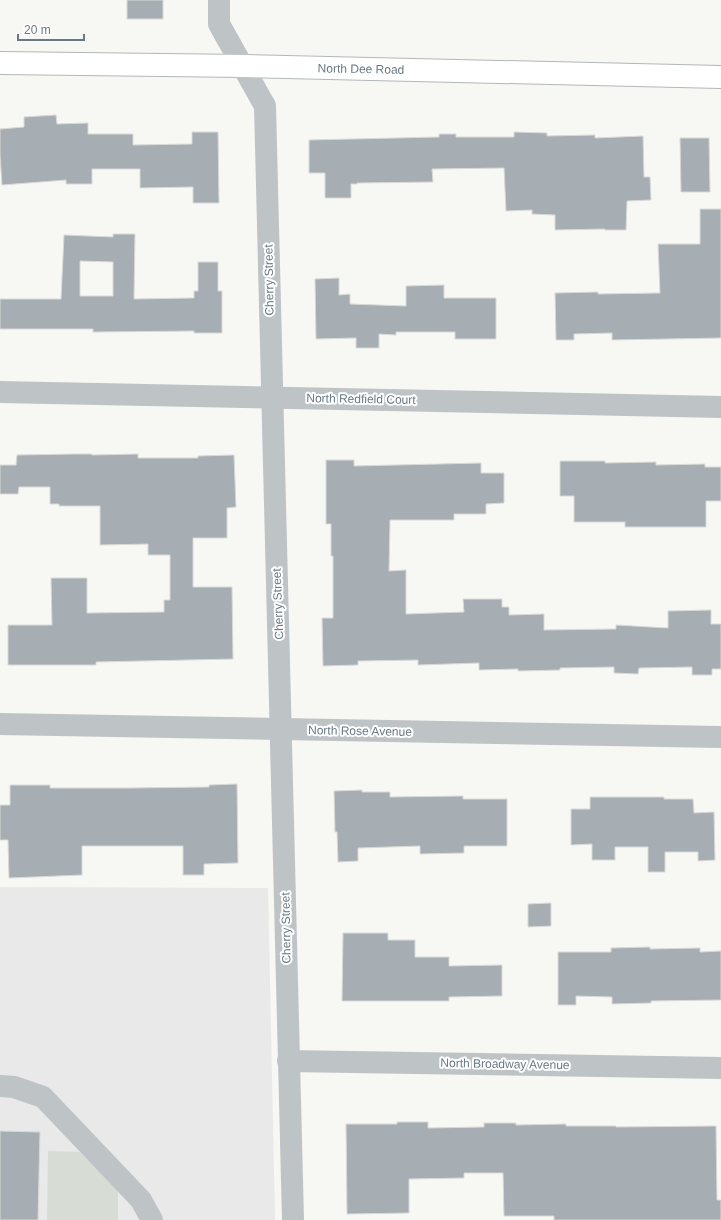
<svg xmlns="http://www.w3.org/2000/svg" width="721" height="1220" font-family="Helvetica,sans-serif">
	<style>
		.built { fill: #e8e9e8 }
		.green { fill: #d7dcd4 }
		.building { fill: #a6aeb3; stroke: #d9d9d7; fill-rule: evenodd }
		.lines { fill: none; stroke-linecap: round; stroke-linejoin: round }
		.major-casing { stroke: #b2b7ba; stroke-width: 24 }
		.minor { stroke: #bec3c6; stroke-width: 22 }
		.major { stroke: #fff; stroke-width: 22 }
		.labels { text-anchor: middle; stroke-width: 4; stroke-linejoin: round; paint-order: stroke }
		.street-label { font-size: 12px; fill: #687983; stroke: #fff }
	</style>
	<rect width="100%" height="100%" fill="#f7f7f4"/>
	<polygon class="built" points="0,887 268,888 275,1220 0,1220"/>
	<polygon class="green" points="48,1151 80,1152 118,1191 118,1220 47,1220"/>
	<g class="building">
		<rect x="127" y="0" width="36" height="19"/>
		<polygon points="56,115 57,124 88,123 88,134 133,134 133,145 192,144 192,132 218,132 219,203 193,203 193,187 140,188 140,169 92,169 92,184 66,184 66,180 2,185 0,155 0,129 24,127 24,117"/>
		<polygon points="514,132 547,133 547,136 595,135 595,138 643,136 644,177 650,177 651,200 627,201 626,230 605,230 605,229 555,230 555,215 532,214 532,210 506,211 504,168 432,169 433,182 357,183 357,184 351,184 351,198 325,198 325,173 309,173 309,140 439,137 439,134 456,134 456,137 514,137"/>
		<polygon points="680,138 709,138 710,192 681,192"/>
		<polygon points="700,209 721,209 721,338 612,340 612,333 574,334 574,340 556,340 555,293 598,292 598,294 660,293 658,244 700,244"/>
		<path d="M113,234h22l-1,65 60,-1v-7h4v-29h20v29h4v42h-28v-2l-101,1v-3h-93v-30h61l3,-64 49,2zM80,261l33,1v34h-33z"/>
		<polygon points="339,278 339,295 350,294 350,304 406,306 406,286 444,285 444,298 496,298 496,339 455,339 455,332 396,332 396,335 379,334 379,348 356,348 356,338 316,339 315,279"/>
		<polygon points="76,454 92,454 92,455 138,454 138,458 198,458 198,456 234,455 236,507 227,508 227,538 193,538 193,587 232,587 233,659 96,662 96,665 8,665 8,625 52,625 51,578 87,578 87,613 164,612 164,600 170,600 170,555 148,555 148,544 100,545 100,506 59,506 59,504 50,504 50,487 19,487 18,494 0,494 0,465 16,465 17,455"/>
		<polygon points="326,460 354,460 354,466 481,463 481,473 504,473 504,503 486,504 486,514 454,514 454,520 390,520 389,571 406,570 406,614 464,612 463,599 502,599 502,607 509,607 509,615 544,614 544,630 616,629 616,625 668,628 668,611 711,610 711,624 721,624 721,669 712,669 712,675 692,675 692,667 639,668 638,674 614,673 614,667 560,668 560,670 518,671 518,669 479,670 479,663 418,665 418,660 358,661 358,665 323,666 322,618 333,618 333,556 331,556 331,524 326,524"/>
		<polygon points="560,461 605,461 605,463 656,462 656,465 705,464 705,467 721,467 721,501 706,501 706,527 625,527 625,522 574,522 574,496 560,496"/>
		<polygon points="237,784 238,863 204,864 204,875 183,875 183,846 82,846 82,875 9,878 8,840 0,840 0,805 10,805 10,785 50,785 50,788 130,788 209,787 209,785"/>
		<polygon points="362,790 362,792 390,792 390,797 463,796 463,799 507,799 507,846 464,846 464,853 420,854 420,846 358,848 358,861 338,862 337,832 335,832 334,791"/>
		<polygon points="590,797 664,797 664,799 693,799 694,813 714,812 715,860 698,861 698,852 665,852 665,872 648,872 648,847 615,847 615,860 592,860 592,844 571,845 571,809 590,809"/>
		<polygon points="551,903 551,926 528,927 528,904"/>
		<polygon points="343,933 388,933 388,940 415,940 415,957 449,957 449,966 502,965 502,996 449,997 449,1001 342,1001"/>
		<polygon points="650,947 650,949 700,948 700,952 721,951 721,1000 651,1001 651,1003 612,1004 612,997 576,996 576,1005 558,1005 558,952 611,952 611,948"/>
		<polygon points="397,1122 428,1122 428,1128 484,1127 484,1123 516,1123 516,1125 566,1124 566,1126 616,1126 616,1127 716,1126 717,1200 721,1200 721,1220 554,1220 554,1216 504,1216 503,1173 464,1173 464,1178 409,1179 409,1213 347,1214 346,1124 397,1124"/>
		<polygon points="0,1131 40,1132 38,1220 0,1220"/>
	</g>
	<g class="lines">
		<defs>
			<polyline id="major" points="0,63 244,66 721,77"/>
		</defs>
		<use href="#major" class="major-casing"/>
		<g class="minor">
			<polyline points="219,0 219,24 265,106 293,1220"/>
			<polyline points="0,392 721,407"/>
			<polyline points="0,724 721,737"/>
			<polyline points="288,1061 721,1068"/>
			<polyline points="0,1086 14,1087 43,1097 141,1200 152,1220"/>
		</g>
		<use href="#major" class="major"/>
	</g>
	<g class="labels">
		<g class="street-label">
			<text transform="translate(361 69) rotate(1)" y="4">North Dee Road</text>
			<text transform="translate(269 280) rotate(-91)" y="4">Cherry Street</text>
			<text transform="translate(361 399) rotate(1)" y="4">North Redfield Court</text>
			<text transform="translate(278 604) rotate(-92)" y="4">Cherry Street</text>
			<text transform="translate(360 731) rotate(1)" y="4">North Rose Avenue</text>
			<text transform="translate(286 928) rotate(-91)" y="4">Cherry Street</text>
			<text transform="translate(505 1064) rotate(1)" y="4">North Broadway Avenue</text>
		</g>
	</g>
	<path d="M18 34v6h66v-6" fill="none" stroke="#687983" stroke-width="2"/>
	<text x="24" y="34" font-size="12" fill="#687983" stroke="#ffffff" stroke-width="3" paint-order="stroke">20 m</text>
</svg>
